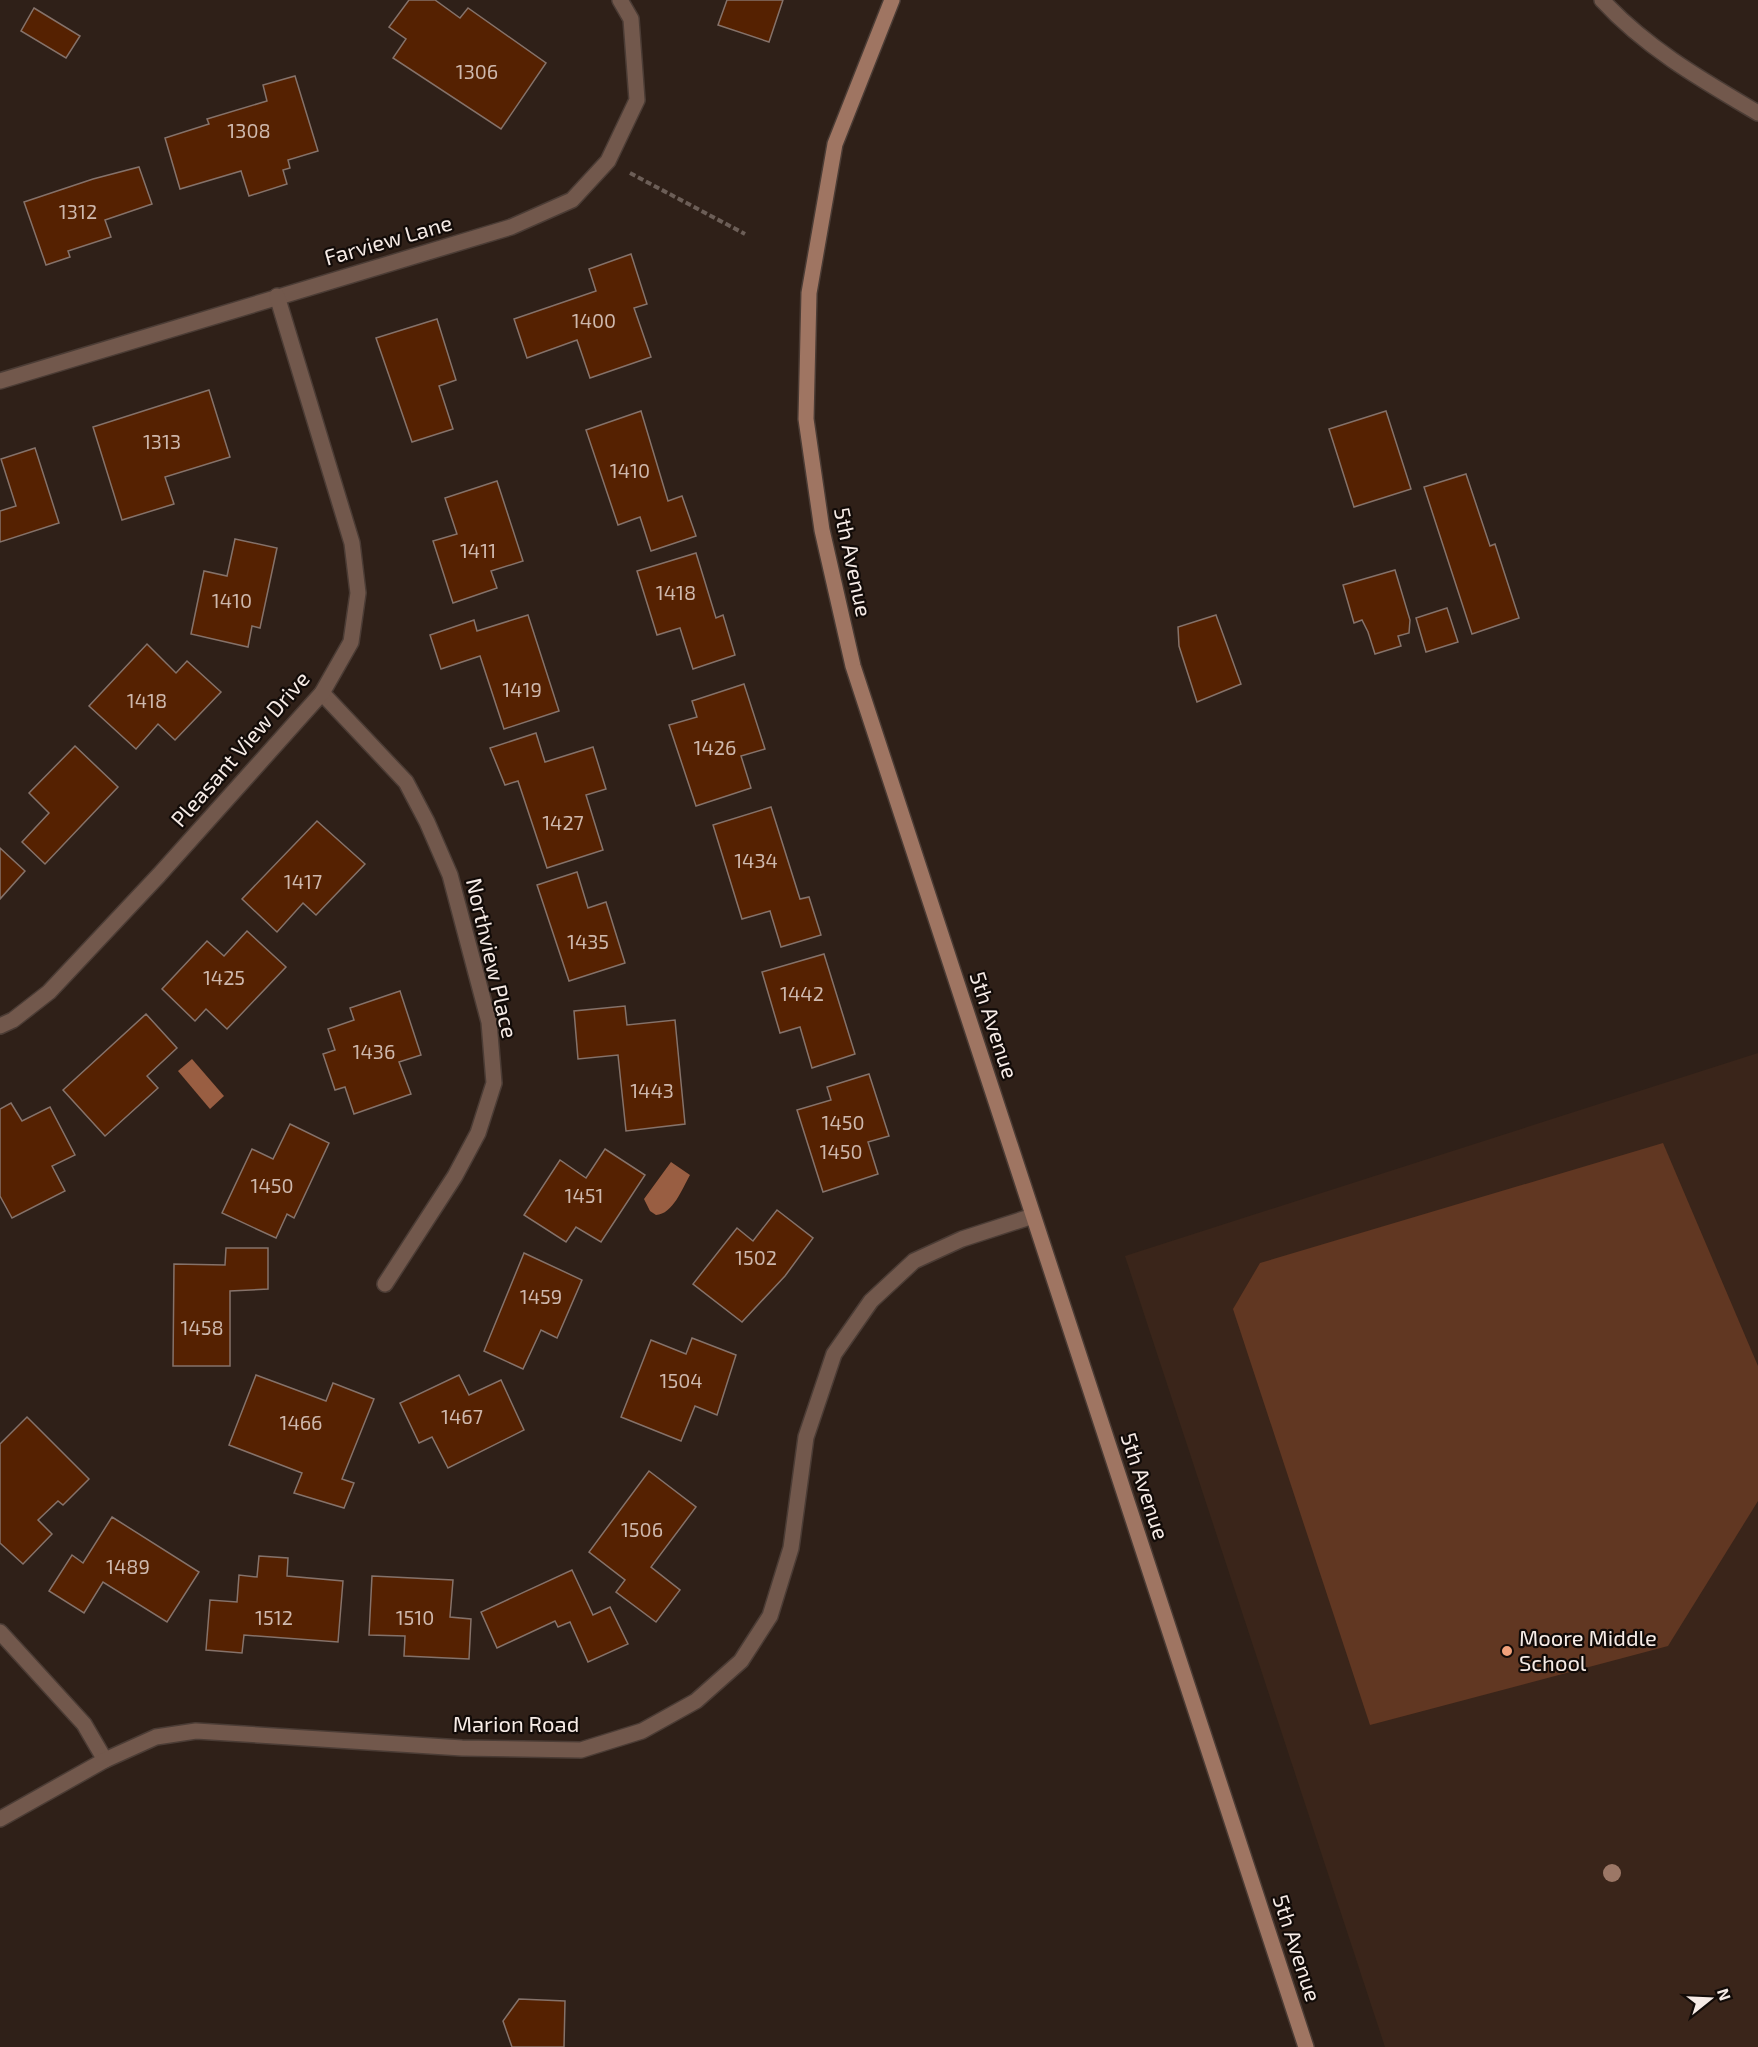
<svg xmlns="http://www.w3.org/2000/svg" width="1758" height="2047" font-family="'Exo 2',sans-serif">
	<style>
		.built { fill: #3a251a }
		.green { fill: #613722 }
		.water { fill: #995e42 }
		.building { fill: #552101; stroke: #85726a; stroke-width: 1.5 }
		.lines { fill: none; stroke-linecap: round; stroke-linejoin: round }
		.street-casing { stroke: #4b3c35; stroke-width: 18 }
		.secondary-casing { stroke: #4b3c35; stroke-width: 18 }
		.path { stroke: #6c5e57; stroke-width: 4; stroke-dasharray: 6 3; stroke-linecap: butt }
		.street { stroke: #72584c; stroke-width: 15 }
		.secondary { stroke: #9f7562; stroke-width: 15 }
		.tree { fill: #9c7766 }
		.poi-dot { fill: #f1a17b; stroke: #120b08; stroke-width: 2 }
		.labels { text-anchor: middle; stroke-width: 4.5; stroke-linejoin: round; paint-order: stroke }
		.number-label { font-size: 20px; fill: #ceb8ad }
		.street-label { font-size: 22px; fill: #f6ebe6; stroke: #120b08 }
		.poi-label { font-size: 22px; fill: #f6ebe6; stroke: #120b08; text-anchor: start }
	</style>
	<rect width="100%" height="100%" fill="#2f2018"/>
	<polygon class="built" points="1758,1053 1758,2047 1385,2047 1125,1256"/>
	<polygon class="green" points="1663,1143 1758,1366 1758,1501 1668,1646 1370,1725 1233,1309 1260,1263"/>
	<g class="water">
		<polygon points="192,1059 224,1096 210,1109 178,1071"/>
		<path d="M671,1162l19,13c-8,14 -17,39 -34,40l-6,-4 -6,-12z"/>
	</g>
	<g class="building">
		<polygon points="409,0 435,0 460,18 468,8 546,63 501,129 393,58 406,39 389,27"/>
		<polygon points="727,0 783,0 769,42 718,25"/>
		<polygon points="34,8 80,36 66,58 21,31"/>
		<polygon points="295,76 318,151 288,160 290,168 283,170 287,184 249,196 241,171 180,189 165,138 209,124 207,119 267,101 263,85"/>
		<polygon points="139,167 152,204 105,220 111,237 68,251 70,257 46,265 24,202 93,179"/>
		<polygon points="631,254 647,304 634,308 651,357 590,378 577,340 527,358 514,319 596,291 589,269"/>
		<polygon points="437,319 456,380 439,386 453,429 412,442 376,338"/>
		<polygon points="209,390 230,457 165,477 174,504 122,520 93,427"/>
		<polygon points="641,411 668,501 682,496 696,536 651,551 640,517 618,525 586,430"/>
		<polygon points="1386,411 1411,489 1354,507 1329,429"/>
		<polygon points="35,448 59,523 0,542 0,511 16,506 1,459"/>
		<polygon points="1466,474 1490,546 1495,544 1519,618 1472,634 1424,487"/>
		<polygon points="497,481 523,561 491,571 497,588 453,603 433,541 457,534 445,498"/>
		<polygon points="235,539 277,548 260,628 252,626 248,647 191,634 204,571 227,576"/>
		<polygon points="696,553 716,618 723,615 735,655 693,669 680,628 657,635 637,571"/>
		<polygon points="1395,570 1410,620 1409,633 1398,636 1401,646 1375,654 1368,632 1362,620 1354,623 1343,585"/>
		<polygon points="1447,608 1458,642 1426,652 1416,618"/>
		<polygon points="528,615 559,711 504,729 480,656 441,669 430,635 474,620 477,631"/>
		<polygon points="1216,615 1241,684 1197,702 1179,646 1178,627"/>
		<polygon points="147,644 176,673 187,661 221,692 175,740 158,724 136,749 89,706"/>
		<polygon points="744,684 765,749 741,756 751,788 696,806 669,725 697,717 692,701"/>
		<polygon points="536,733 545,762 593,747 606,789 586,795 603,850 547,868 518,781 505,785 490,748"/>
		<polygon points="75,746 118,787 45,864 22,842 49,813 29,793"/>
		<polygon points="771,807 800,899 809,897 821,935 781,947 770,911 742,919 713,825"/>
		<polygon points="317,821 365,864 316,915 303,903 277,932 242,899"/>
		<polygon points="0,848 25,871 0,899"/>
		<polygon points="577,872 588,908 606,902 625,963 569,981 537,885"/>
		<polygon points="247,931 286,967 227,1029 206,1009 195,1021 162,989 207,941 224,956"/>
		<polygon points="824,954 855,1054 812,1068 800,1027 780,1033 762,972"/>
		<polygon points="400,991 421,1055 399,1062 411,1094 354,1114 345,1087 335,1090 323,1054 335,1050 328,1029 354,1020 350,1008"/>
		<polygon points="625,1006 627,1025 675,1020 685,1124 626,1131 618,1055 578,1059 574,1011"/>
		<polygon points="146,1014 177,1048 147,1076 158,1088 105,1136 63,1090"/>
		<polygon points="869,1074 889,1136 868,1142 878,1174 823,1192 797,1110 831,1100 827,1087"/>
		<polygon points="11,1103 22,1121 50,1107 75,1155 52,1166 65,1191 12,1218 0,1196 0,1109"/>
		<polygon points="290,1124 329,1143 294,1218 287,1214 276,1238 222,1213 252,1149 273,1159"/>
		<polygon points="605,1149 645,1175 601,1242 576,1227 566,1242 524,1215 560,1160 586,1178"/>
		<polygon points="777,1210 813,1238 785,1276 742,1322 693,1284 737,1228 753,1241"/>
		<polygon points="226,1248 268,1248 268,1289 230,1291 230,1366 173,1366 174,1264 225,1265"/>
		<polygon points="524,1253 582,1280 557,1338 541,1330 523,1369 484,1351"/>
		<polygon points="692,1338 736,1355 717,1415 695,1406 681,1441 621,1417 651,1340 686,1354"/>
		<polygon points="256,1375 326,1401 333,1383 374,1399 342,1479 354,1483 344,1508 294,1493 302,1473 229,1445"/>
		<polygon points="459,1375 469,1395 501,1380 524,1430 448,1468 432,1437 419,1443 400,1403"/>
		<polygon points="27,1417 89,1479 63,1505 58,1501 38,1520 52,1534 23,1564 0,1543 0,1444"/>
		<polygon points="649,1471 696,1507 651,1567 680,1590 656,1622 616,1592 625,1580 589,1552"/>
		<polygon points="112,1517 199,1572 167,1622 103,1582 84,1613 49,1591 72,1555 83,1563"/>
		<polygon points="259,1556 288,1558 287,1576 343,1581 338,1642 244,1635 242,1653 206,1650 210,1600 237,1602 239,1575 257,1577"/>
		<polygon points="572,1570 593,1615 610,1607 628,1644 588,1662 570,1622 558,1627 555,1621 497,1648 481,1612"/>
		<polygon points="372,1576 453,1580 450,1617 471,1619 469,1659 404,1656 405,1636 369,1635"/>
		<polygon points="519,1999 565,2001 564,2047 512,2047 503,2021"/>
	</g>
	<g class="lines">
		<defs>
			<g id="street">
				<path d="M1602,0c44,48 100,80 156,113"/>
				<polyline points="0,381 511,227 572,200 608,161 637,100 631,19 620,0"/>
				<polyline points="322,693 406,782 427,822 450,875 489,1022 494,1083 478,1133 455,1176 385,1284"/>
				<polyline points="0,1026 13,1020 49,992 159,875 322,693 351,642 358,593 352,543 277,296"/>
				<polyline points="0,1632 84,1724 105,1760"/>
				<polyline points="0,1819 105,1760 156,1737 196,1731 462,1748 581,1750 642,1731 696,1701 741,1661 770,1616 791,1548 806,1437 834,1354 871,1301 914,1261 962,1239 1033,1216"/>
			</g>
			<polyline id="secondary" points="892,0 835,144 809,293 806,419 822,530 853,666 1306,2047"/>
		</defs>
		<use href="#street" class="street-casing"/>
		<use href="#secondary" class="secondary-casing"/>
		<polyline class="path" points="630,173 745,234"/>
		<use href="#street" class="street"/>
		<use href="#secondary" class="secondary"/>
	</g>
	<circle class="tree" cx="1612" cy="1873" r="9"/>
	<circle class="poi-dot" cx="1507" cy="1651" r="6"/>
	<g class="labels">
		<g class="number-label">
			<text x="477" y="79">1306</text>
			<text x="249" y="138">1308</text>
			<text x="78" y="219">1312</text>
			<text x="594" y="328">1400</text>
			<text x="162" y="449">1313</text>
			<text x="630" y="478">1410</text>
			<text x="478" y="558">1411</text>
			<text x="676" y="600">1418</text>
			<text x="232" y="608">1410</text>
			<text x="522" y="697">1419</text>
			<text x="147" y="708">1418</text>
			<text x="715" y="755">1426</text>
			<text x="563" y="830">1427</text>
			<text x="756" y="868">1434</text>
			<text x="303" y="889">1417</text>
			<text x="588" y="949">1435</text>
			<text x="224" y="985">1425</text>
			<text x="802" y="1001">1442</text>
			<text x="374" y="1059">1436</text>
			<text x="652" y="1098">1443</text>
			<text x="843" y="1130">1450</text>
			<text x="841" y="1159">1450</text>
			<text x="272" y="1193">1450</text>
			<text x="584" y="1203">1451</text>
			<text x="756" y="1265">1502</text>
			<text x="541" y="1304">1459</text>
			<text x="202" y="1335">1458</text>
			<text x="681" y="1388">1504</text>
			<text x="462" y="1424">1467</text>
			<text x="301" y="1430">1466</text>
			<text x="642" y="1537">1506</text>
			<text x="128" y="1574">1489</text>
			<text x="274" y="1625">1512</text>
			<text x="415" y="1625">1510</text>
		</g>
		<g class="street-label">
			<text transform="translate(388 240) rotate(-16)" y="8">Farview Lane</text>
			<text transform="translate(853 562) rotate(78)" y="8">5th Avenue</text>
			<text transform="translate(240 749) rotate(-49)" y="8">Pleasant View Drive</text>
			<text transform="translate(492 958) rotate(77)" y="8">Northview Place</text>
			<text transform="translate(994 1025) rotate(72)" y="8">5th Avenue</text>
			<text transform="translate(1145 1486) rotate(72)" y="8">5th Avenue</text>
			<text x="516" y="1732">Marion Road</text>
			<text transform="translate(1297 1948) rotate(72)" y="8">5th Avenue</text>
		</g>
		<g class="poi-label">
			<text x="1519" y="1646">Moore Middle<tspan x="1519" dy="25">School</tspan></text>
		</g>
	</g>
	<g transform="translate(1710 1999) rotate(72)" stroke="#120b08" stroke-width="4.5" paint-order="stroke">
	<path d="M0-4.5L10 22L0 15L-10 22Z" fill="#f6ebe6"/>
	<text y="-9" font-size="16" font-weight="bold" text-anchor="middle" fill="#f6ebe6">N</text>
	</g>
</svg>
